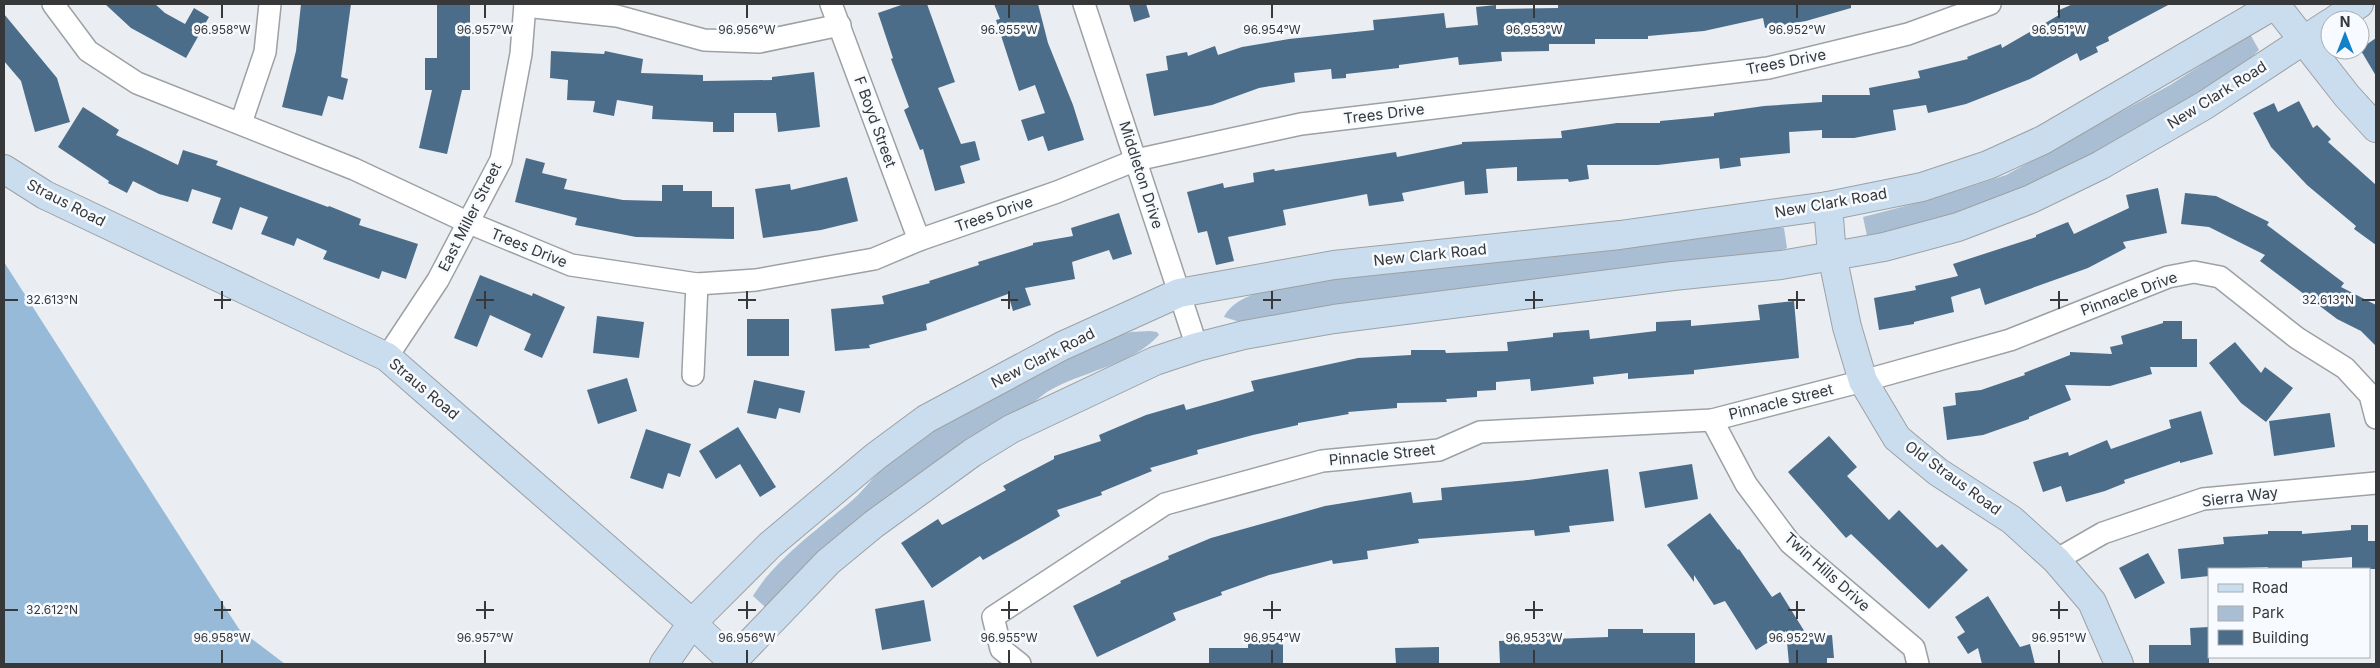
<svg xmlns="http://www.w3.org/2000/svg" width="2380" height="668" font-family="Inter,sans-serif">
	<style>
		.green { fill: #a9bed3 }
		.forest { fill: #97bad9 }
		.building { fill: #4c6d89 }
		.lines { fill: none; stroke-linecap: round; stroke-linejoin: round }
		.street-casing { stroke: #9da1a4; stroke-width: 24 }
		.secondary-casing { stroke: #9da1a4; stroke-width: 30 }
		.street { stroke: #fff; stroke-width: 21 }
		.secondary { stroke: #c9ddee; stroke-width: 28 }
		.ticks { fill: none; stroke: #363839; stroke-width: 2 }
		.labels { text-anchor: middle; stroke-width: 5; stroke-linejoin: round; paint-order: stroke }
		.street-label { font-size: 15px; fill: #363839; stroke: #f7fbff }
		.ticks-label { font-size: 12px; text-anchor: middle; fill: #363839; stroke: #f7fbff; stroke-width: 5; stroke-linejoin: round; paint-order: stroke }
	</style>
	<rect width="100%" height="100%" fill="#eaeef2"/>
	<g class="green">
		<path d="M2250,34l9,16c-27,28 -86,58 -121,77 -21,11 -41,30 -60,40 -63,30 -131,49 -198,68l-13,1 -4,-19 69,-18 74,-24 164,-90z"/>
		<path d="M1773,226l11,2 3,20 -16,6 -528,69 -19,-6c12,-26 63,-31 88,-36z"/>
		<path d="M1150,331l7,1 2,3c-28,31 -77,36 -112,57l-282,215 -12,-11c20,-34 64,-67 95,-92 15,-12 25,-28 40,-40 68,-56 152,-95 233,-129l10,-3z"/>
	</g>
	<polygon class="forest" points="4,262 239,629 285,664 4,664"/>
	<g class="building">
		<polygon points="105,4 155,4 165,13 185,24 194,8 209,17 186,58 131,28"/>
		<polygon points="301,4 351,4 341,77 348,79 343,100 328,96 322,116 282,107 296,51"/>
		<polygon points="437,4 470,4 470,90 462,90 447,154 419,148 432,90 425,90 425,58 437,58"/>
		<polygon points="904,4 927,4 955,82 938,88 961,144 975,141 980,160 960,166 965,183 935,191 923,149 920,150 904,110 909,107 891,59 893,58 878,13"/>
		<polygon points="994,4 1038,4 1048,43 1073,105 1084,140 1048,151 1043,136 1028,141 1021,120 1045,113 1035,85 1019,91 996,20 1000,19"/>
		<polygon points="1129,4 1146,4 1150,17 1134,22"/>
		<polygon points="1558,4 1851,4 1851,8 1806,21 1765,28 1763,18 1704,31 1648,36 1648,39 1595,39 1595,44 1549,44 1549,51 1501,52 1502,61 1459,65 1458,57 1399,65 1399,68 1346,74 1346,78 1332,79 1331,69 1294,73 1295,82 1259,88 1212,105 1154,116 1146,74 1168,70 1166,56 1187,52 1188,56 1215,46 1218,55 1242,47 1289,39 1374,30 1373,20 1394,18 1444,13 1446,28 1478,25 1476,7 1496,5 1496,9 1558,8"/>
		<polygon points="2073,4 2170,4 2108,37 2109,41 2096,47 2098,52 2080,61 2077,53 2030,79 1966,104 1928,113 1926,105 1893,110 1896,130 1854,138 1822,138 1822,130 1789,132 1790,153 1740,158 1741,166 1720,169 1719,158 1658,165 1587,165 1589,179 1569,182 1568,179 1517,181 1517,167 1486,169 1488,193 1465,195 1464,181 1402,193 1404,201 1369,206 1367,194 1283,210 1286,225 1228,237 1234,261 1216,265 1207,231 1198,233 1187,192 1223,183 1224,188 1254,182 1253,173 1274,169 1275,171 1396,152 1397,157 1462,144 1462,142 1562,138 1561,131 1617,123 1660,123 1660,121 1714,116 1714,113 1764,106 1822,102 1822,95 1870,95 1869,88 1920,78 1918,71 1968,59 1967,57 2001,44 2002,48 2059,15 2057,11"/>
		<polygon points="4,14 57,78 70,122 35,132 21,81 4,61"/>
		<polygon points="2376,38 2376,76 2360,49"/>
		<polygon points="551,51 604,54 605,51 643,59 641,73 703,75 703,81 772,80 772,77 814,72 820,127 778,132 776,113 734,113 734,132 713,132 713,122 652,119 653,106 617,100 614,116 593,112 595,101 567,100 568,80 550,78"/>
		<polygon points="2299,101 2313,128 2317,125 2331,139 2328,142 2376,185 2376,245 2354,229 2356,226 2307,185 2271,147 2253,113 2274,103 2278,112"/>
		<polygon points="83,107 119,130 116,135 178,165 183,150 218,161 216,165 328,207 329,206 361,219 359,225 418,244 406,279 382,271 379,279 323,259 327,251 297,238 294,246 261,234 268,217 240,207 232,230 212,223 221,198 192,189 188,202 159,194 133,181 127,193 108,183 109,181 58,147"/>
		<polygon points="526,158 545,163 542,173 567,179 564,189 623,200 662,201 662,185 683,185 683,191 712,191 712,207 734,207 734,239 636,237 575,225 577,218 515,202"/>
		<polygon points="847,177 858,221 821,230 763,238 755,189 790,184 791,190"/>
		<polygon points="2158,188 2167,233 2123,242 2126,248 2088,268 1985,305 1980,288 1951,297 1954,312 1914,322 1914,324 1879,330 1874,298 1916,290 1915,286 1958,276 1953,264 2036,237 2036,235 2068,222 2074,234 2129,208 2126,195"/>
		<polygon points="2185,193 2216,196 2269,222 2267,225 2344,283 2341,287 2376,305 2376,346 2361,331 2337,319 2260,261 2265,255 2209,227 2181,224"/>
		<polygon points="1119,213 1132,254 1113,260 1109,250 1072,262 1075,279 1025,288 1031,305 1013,311 1008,294 926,324 927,330 869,345 870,348 835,351 831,309 884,304 882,296 930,283 929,281 979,265 978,262 1033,245 1033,243 1073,236 1071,228"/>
		<polygon points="480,275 532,296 533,293 565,307 542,358 524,350 531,334 490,315 477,347 454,338"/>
		<polygon points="1794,301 1799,358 1694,370 1694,374 1628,379 1628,373 1593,377 1594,384 1531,391 1530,379 1496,382 1496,390 1477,391 1477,397 1446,399 1447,402 1397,403 1397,408 1348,412 1349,414 1298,423 1298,425 1253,435 1197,450 1198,454 1150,468 1152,471 1101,492 1102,495 1057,510 1060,516 983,560 980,556 932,588 901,543 938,519 942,525 1006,490 1003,486 1054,459 1054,456 1101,441 1099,435 1146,415 1184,404 1186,410 1254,391 1251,381 1358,358 1411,355 1411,350 1445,350 1446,353 1508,351 1507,342 1553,337 1553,333 1589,330 1590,339 1656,331 1656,322 1691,320 1691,326 1760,320 1758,305"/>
		<polygon points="597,316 644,322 639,358 593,353"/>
		<rect x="747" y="319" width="42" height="37"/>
		<polygon points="2163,321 2182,321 2182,339 2197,339 2197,367 2150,367 2152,374 2110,386 2065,385 2071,400 2029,417 2029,419 1983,435 1947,440 1943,407 1956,405 1955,393 1981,390 2025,375 2024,373 2070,355 2070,352 2112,354 2110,347 2123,344 2121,336 2163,323"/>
		<polygon points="2235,342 2261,373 2265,367 2293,388 2266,422 2241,403 2209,363"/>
		<polygon points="627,378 637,411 598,424 587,390"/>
		<polygon points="754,380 805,391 800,413 779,408 776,419 747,413"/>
		<polygon points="2201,411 2213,454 2180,463 2180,461 2124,480 2125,483 2105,491 2066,502 2061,486 2043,492 2033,462 2068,452 2069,456 2107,440 2111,449 2171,428 2169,420"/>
		<polygon points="2330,413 2335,447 2274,456 2269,421"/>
		<polygon points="738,427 776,487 760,497 740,464 716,479 699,451"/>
		<polygon points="646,429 691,444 680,477 668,473 663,489 630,478"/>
		<polygon points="1829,436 1857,467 1847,476 1889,520 1899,510 1937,548 1942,544 1968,570 1929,609 1851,534 1846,538 1788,472"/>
		<polygon points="1692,464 1698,499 1645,508 1639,472"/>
		<polygon points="1608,469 1614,521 1569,526 1570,532 1535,536 1534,530 1418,539 1419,543 1367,551 1368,559 1333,564 1332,560 1269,575 1221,592 1222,595 1173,613 1176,620 1097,657 1073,606 1121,583 1120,581 1169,559 1168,556 1211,538 1325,506 1411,492 1413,503 1442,500 1441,488 1528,480"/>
		<polygon points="1710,513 1738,550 1739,549 1772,597 1780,592 1808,637 1832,635 1834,658 1827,658 1827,664 1789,664 1786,631 1756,650 1725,601 1714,605 1694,575 1694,582 1667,545"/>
		<polygon points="2351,525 2368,525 2368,541 2376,541 2376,569 2352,569 2352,557 2302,561 2302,569 2268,569 2268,567 2209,569 2209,576 2181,579 2178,549 2224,544 2223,537 2268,534 2268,531 2302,531 2302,534 2351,530"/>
		<polygon points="2148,553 2165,583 2135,599 2119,568"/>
		<polygon points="1988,596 2020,647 2030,644 2035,664 1982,664 1978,648 1968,654 1957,637 1965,632 1955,617"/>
		<polygon points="924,600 931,641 882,650 875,609"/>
		<polygon points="2209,627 2209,664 2149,664 2149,645 2191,645 2190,628"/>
		<polygon points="1608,629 1643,629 1643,633 1695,633 1695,664 1500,664 1499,641 1608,637"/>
		<polygon points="1248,640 1283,641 1283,664 1209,664 1209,648 1248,648"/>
		<polygon points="1439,647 1439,664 1396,664 1395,648"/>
	</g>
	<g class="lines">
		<defs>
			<g id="street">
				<polyline points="53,4 88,51 137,83 354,169 467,222 571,265 697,284 756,280 874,259 919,240 1057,192 1136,160 1301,124 1768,68 1908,34 1990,4"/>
				<polyline points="831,4 919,240"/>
				<polyline points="1084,4 1197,347"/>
				<polyline points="525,6 617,16 704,40 759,42 840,25"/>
				<polyline points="241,123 265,52 270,4"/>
				<polyline points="387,357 438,280 501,160 521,54 525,4"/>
				<polyline points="693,375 697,284"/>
				<polyline points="1712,420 1746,484 1790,543 1914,648 1918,664"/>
				<polyline points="2056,560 2103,533 2203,499 2376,483"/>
				<polyline points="1020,664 1001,649 993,617 1165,504 1322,461 1439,450 1480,432 1712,420 1863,381 2010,340 2168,277 2194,272 2220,277 2297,338 2345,368 2370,395 2376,418"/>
			</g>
			<g id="secondary">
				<polyline points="2275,4 2347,96 2376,128"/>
				<polyline points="2335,20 2359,4"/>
				<polyline points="4,169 45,195 387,357 692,623 735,664"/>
				<polyline points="1828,206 1832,255 1847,327 1863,381 1897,438 1938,472 2012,520 2056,560 2092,602 2119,664"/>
				<polyline points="664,664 692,623 770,545 876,456 926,419 1062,346 1179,293 1334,265 1620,235 1828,206 1922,187 1988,165 2043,140 2276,4"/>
				<polyline points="730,664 828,562 874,524 972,453 1011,429 1155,361 1197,347 1244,335 1334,319 1673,276 1781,265 1884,247 1958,227 2031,199 2101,165 2205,105 2330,23"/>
			</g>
		</defs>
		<use href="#street" class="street-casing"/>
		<use href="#secondary" class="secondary-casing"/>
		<use href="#street" class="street"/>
		<use href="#secondary" class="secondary"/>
	</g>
	<path class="ticks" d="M222,5v13M485,5v13M747,5v13M1009,5v13M1272,5v13M1534,5v13M1797,5v13M2059,5v13M222,291v18M485,291v18M747,291v18M1009,291v18M1272,291v18M1534,291v18M1797,291v18M2059,291v18M5,300h13M214,300h17M476,300h18M738,300h18M1001,300h17M1263,300h18M1525,300h18M1788,300h17M2050,300h18M2362,300h13M222,601v18M485,601v18M747,601v18M1009,601v18M1272,601v18M1534,601v18M1797,601v18M2059,601v18M5,610h13M214,610h17M476,610h18M738,610h18M1001,610h17M1263,610h18M1525,610h18M1788,610h17M2050,610h18M222,650v13M485,650v13M747,650v13M1009,650v13M1272,650v13M1534,650v13M1797,650v13M2059,650v13"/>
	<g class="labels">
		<g class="street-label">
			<text transform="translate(1786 62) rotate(-11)" y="5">Trees Drive</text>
			<text transform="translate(2217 95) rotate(-32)" y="5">New Clark Road</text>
			<text transform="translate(1384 114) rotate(-7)" y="5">Trees Drive</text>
			<text transform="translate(875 122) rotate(70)" y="5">F Boyd Street</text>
			<text transform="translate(1141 175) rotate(72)" y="5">Middleton Drive</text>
			<text transform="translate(66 203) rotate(27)" y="5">Straus Road</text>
			<text transform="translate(1831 203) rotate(-10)" y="5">New Clark Road</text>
			<text transform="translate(994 214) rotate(-19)" y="5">Trees Drive</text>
			<text transform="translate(470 217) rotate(-63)" y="5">East Miller Street</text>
			<text transform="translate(529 248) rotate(22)" y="5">Trees Drive</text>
			<text transform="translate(1430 255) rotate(-6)" y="5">New Clark Road</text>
			<text transform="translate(2129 294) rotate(-20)" y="5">Pinnacle Drive</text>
			<text transform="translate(1043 358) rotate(-27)" y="5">New Clark Road</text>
			<text transform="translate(424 389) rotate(40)" y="5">Straus Road</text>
			<text transform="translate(1781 402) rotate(-14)" y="5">Pinnacle Street</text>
			<text transform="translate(1382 455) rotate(-6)" y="5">Pinnacle Street</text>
			<text transform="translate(1953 478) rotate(36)" y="5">Old Straus Road</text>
			<text transform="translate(2240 497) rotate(-7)" y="5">Sierra Way</text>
			<text transform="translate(1827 572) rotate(42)" y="5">Twin Hills Drive</text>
		</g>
	</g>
	<g class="ticks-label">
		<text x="222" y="34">96.958°W</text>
		<text x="485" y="34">96.957°W</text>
		<text x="747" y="34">96.956°W</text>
		<text x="1009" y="34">96.955°W</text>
		<text x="1272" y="34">96.954°W</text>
		<text x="1534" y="34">96.953°W</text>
		<text x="1797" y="34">96.952°W</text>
		<text x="2059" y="34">96.951°W</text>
		<text x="52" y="304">32.613°N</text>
		<text x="2328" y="304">32.613°N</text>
		<text x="52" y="614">32.612°N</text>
		<text x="222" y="642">96.958°W</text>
		<text x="485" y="642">96.957°W</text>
		<text x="747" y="642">96.956°W</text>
		<text x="1009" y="642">96.955°W</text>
		<text x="1272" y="642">96.954°W</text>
		<text x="1534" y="642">96.953°W</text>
		<text x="1797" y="642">96.952°W</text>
		<text x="2059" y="642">96.951°W</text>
	</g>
	<rect width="2380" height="668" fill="none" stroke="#363839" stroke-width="10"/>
	<rect x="2208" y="568" width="162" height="90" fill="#f7fbff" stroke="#aaadb0"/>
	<rect x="2218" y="584" width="25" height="8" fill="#c9ddee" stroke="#aaadb0"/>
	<text x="2252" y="593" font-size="15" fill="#363839">Road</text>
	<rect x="2218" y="606" width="25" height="15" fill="#a9bed3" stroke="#aaadb0"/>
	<text x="2252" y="618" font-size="15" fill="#363839">Park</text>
	<rect x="2218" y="630" width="25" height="15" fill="#4c6d89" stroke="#aaadb0"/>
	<text x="2252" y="643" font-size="15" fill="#363839">Building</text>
	<g transform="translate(2345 35)"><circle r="24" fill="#f7fbff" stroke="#aaadb0"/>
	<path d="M0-4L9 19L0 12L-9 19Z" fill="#1480ca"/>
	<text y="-8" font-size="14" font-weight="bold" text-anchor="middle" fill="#363839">N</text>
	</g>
</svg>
